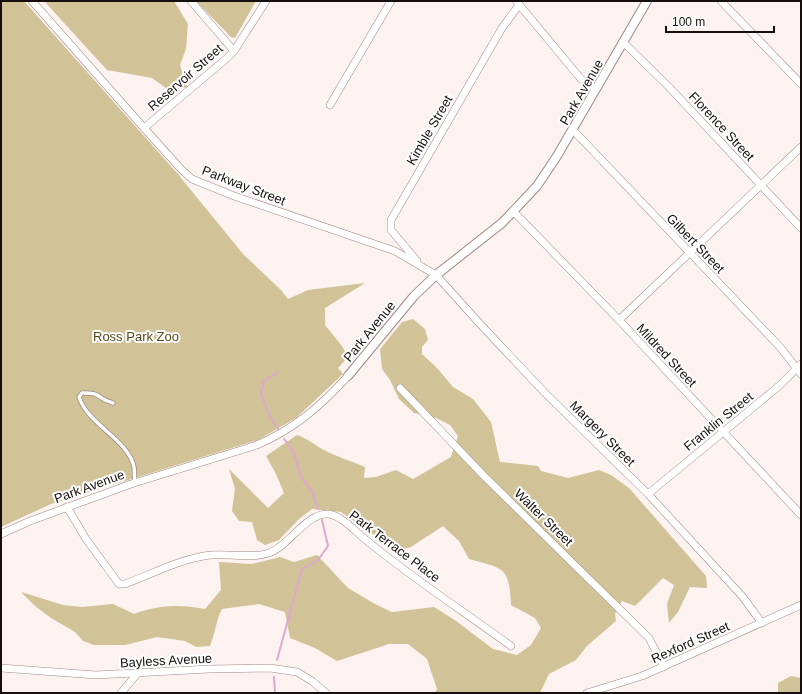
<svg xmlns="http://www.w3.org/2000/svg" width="802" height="694" font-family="Arial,sans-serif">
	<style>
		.green { fill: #d1c297 }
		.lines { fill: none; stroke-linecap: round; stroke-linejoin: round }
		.stream { stroke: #e0a8d1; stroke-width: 2 }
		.service-casing { stroke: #9c8883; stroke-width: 5 }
		.minor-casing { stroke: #9c8883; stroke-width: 8 }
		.tertiary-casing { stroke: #9c8883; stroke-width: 10 }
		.service { stroke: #fff; stroke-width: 3.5 }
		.minor { stroke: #fff; stroke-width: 7 }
		.tertiary { stroke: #fff; stroke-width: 8 }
		.labels { text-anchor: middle; stroke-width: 4; stroke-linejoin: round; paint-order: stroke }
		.street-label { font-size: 13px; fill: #160e0d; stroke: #fff }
		.park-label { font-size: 13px; fill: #584918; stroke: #fff }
	</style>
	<rect width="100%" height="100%" fill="#fcf3f1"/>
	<g class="green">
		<polygon points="1,1 24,1 177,173 243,254 281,290 288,299 308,290 365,283 325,308 325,325 342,346 348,357 338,368 343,374 296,418 258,440 51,504 1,527"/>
		<polygon points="44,1 174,1 188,24 186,49 180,65 187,87 170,91 152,78 107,70"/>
		<polygon points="196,1 256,1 235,38 231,37"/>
		<path d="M413,319l12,10 3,11 -6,7v7l15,14 16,19 20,12 18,23 9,40 38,4 3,5 27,7 31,-8 12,5 18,13 77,88 1,12 -17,-1 -12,25 -9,11 -2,-19 7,-19 -11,-7 -28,28 -13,-5 -7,13 1,7 -29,25 -11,14 -27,14 -9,19h-105l2,-4 -10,-30 -19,-15h-19l-52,17 -22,-13 -25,-10 -5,-26 -26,-8 -37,5c-6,11 -7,25 -12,37l-14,1 -11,-6 -28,-4 -32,8h-31l-11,-4 -8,-9 -24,-14 -16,-12 -14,-14 42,13 19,2 31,-3 21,10c23,-9 47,-10 71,-5l16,-19 -2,-28 33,2 28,-7 14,5 23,-7 31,33 27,16 17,8 42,-5 22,14 37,28 24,6 14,-10 10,-17 -6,-10 -24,-13c-2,-39 -7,-36 -42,-46l-10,-18 -16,-15 -32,21 -14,4 -56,-39 -29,-3 -13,10 -20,21 -14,5 -8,-5 -5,-18 -13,-1 -7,-10 3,-22 -6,-20 39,39 16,-15 -8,-19 -10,-18 31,-21c10,3 17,10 27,15 13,7 27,11 41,17l-1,11 12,-1 20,-7 17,9 38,-22 7,-21 -8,-11 -14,-7 -22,-5 -15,-14 -9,-19 -8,-11 -2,-20 22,-27z"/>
		<polygon points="791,676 801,678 801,693 778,693 778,683"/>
	</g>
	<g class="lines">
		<g class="stream">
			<polyline points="278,372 264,381 261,394 270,417 278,429"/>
			<polyline points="284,439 293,451 301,477 313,493 318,509"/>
			<polyline points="277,660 302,569 318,560 328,546 322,520"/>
			<polyline points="274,677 275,693"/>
		</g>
		<defs>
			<path id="service" d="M113,403c-16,-4 -11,-11 -31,-10l-3,4c9,28 49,42 55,70 1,5 0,11 1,16"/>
			<g id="minor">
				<polyline points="32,1 144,128 181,169 192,179 234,196 395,251 436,275 481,325 544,392 648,494 742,596 762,623"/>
				<polyline points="191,1 234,51"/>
				<polyline points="721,1 801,84"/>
				<polyline points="517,2 581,79 596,89"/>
				<polyline points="623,42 669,87 801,228"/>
				<polyline points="330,105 391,1"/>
				<polyline points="144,128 226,59 234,51 266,1"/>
				<polyline points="573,130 780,347 801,374"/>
				<polyline points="514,212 619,320 801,515"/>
				<polyline points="417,261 391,230 391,220 502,28 519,5"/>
				<polyline points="619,320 801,147"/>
				<polyline points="400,388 484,476 649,638 664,667"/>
				<polyline points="648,494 779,386 801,364"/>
				<path d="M67,507l19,32 33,45h6c27,-10 57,-26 86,-29 19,-2 40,4 58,-2 20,-7 38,-41 60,-39 13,2 27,18 37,26 46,38 97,71 145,106"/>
				<path d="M1,534l29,-13 101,-37 126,-39c37,-16 64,-39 91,-69"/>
				<polyline points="1,668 96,675 209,669 270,668 297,672 312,681 326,693"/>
				<polyline points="121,693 137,674"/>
				<polyline points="587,693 642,676 801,605"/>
			</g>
			<polyline id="tertiary" points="348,376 414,296 436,275 502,223 537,186 557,156 647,1"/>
		</defs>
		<use href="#service" class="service-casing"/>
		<use href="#minor" class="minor-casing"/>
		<use href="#tertiary" class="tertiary-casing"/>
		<use href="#service" class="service"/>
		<use href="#minor" class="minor"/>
		<use href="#tertiary" class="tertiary"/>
	</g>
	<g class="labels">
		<g class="street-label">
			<text transform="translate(185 77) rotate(-41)" y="5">Reservoir Street</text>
			<text transform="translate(581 92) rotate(-60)" y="5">Park Avenue</text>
			<text transform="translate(722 126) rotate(47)" y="5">Florence Street</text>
			<text transform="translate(429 130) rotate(-60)" y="5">Kimble Street</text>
			<text transform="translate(244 185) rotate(21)" y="5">Parkway Street</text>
			<text transform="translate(696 243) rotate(46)" y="5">Gilbert Street</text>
			<text transform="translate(369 331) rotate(-51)" y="5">Park Avenue</text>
			<text transform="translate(667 355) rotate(47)" y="5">Mildred Street</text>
			<text transform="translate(718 421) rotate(-39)" y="5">Franklin Street</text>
			<text transform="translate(603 433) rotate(45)" y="5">Margery Street</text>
			<text transform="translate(89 486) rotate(-20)" y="5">Park Avenue</text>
			<text transform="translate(544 517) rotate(44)" y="5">Walter Street</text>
			<text transform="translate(395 546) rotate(37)" y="5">Park Terrace Place</text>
			<text transform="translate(690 642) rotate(-24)" y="5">Rexford Street</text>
			<text transform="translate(166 660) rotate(-3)" y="5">Bayless Avenue</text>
		</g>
		<g class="park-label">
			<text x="136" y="341">Ross Park Zoo</text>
		</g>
	</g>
	<rect width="802" height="694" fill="none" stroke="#160e0d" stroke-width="4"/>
	<path d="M666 26v6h108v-6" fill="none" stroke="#160e0d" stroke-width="2"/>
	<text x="672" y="26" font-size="12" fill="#160e0d" stroke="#ffffff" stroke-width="3" paint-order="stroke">100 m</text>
</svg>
